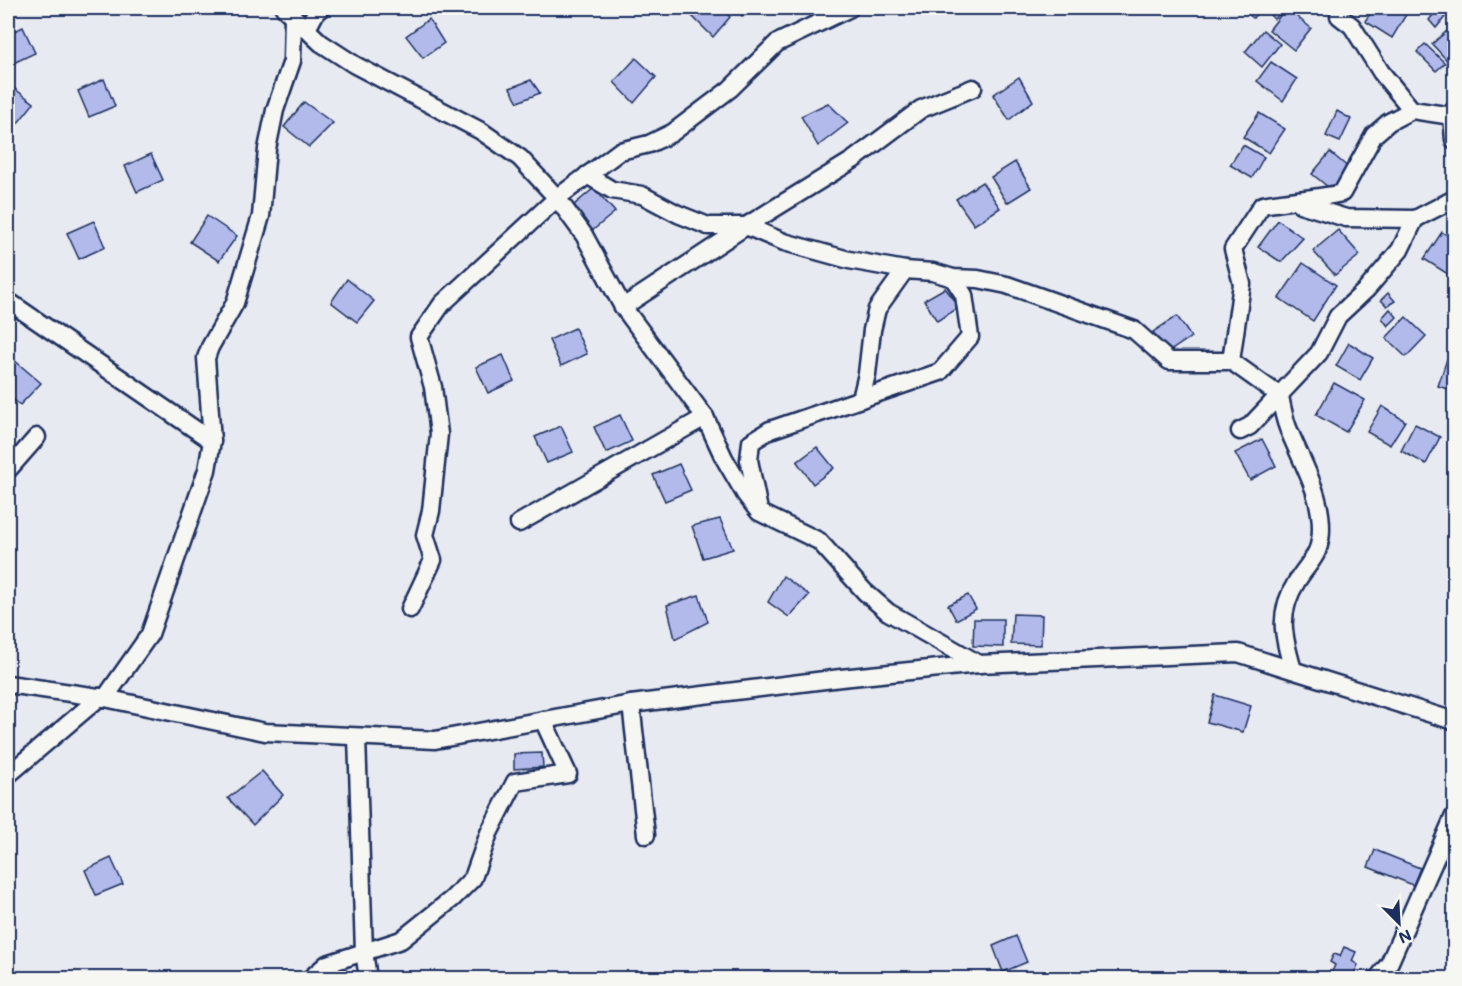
<svg xmlns="http://www.w3.org/2000/svg" width="1462" height="986" font-family="Mali,sans-serif">
	<style>
		.building { fill: #b1baeb; stroke: #1b2f5e; stroke-width: 1.5 }
		.lines { fill: none; stroke-linecap: round; stroke-linejoin: round }
		.minor-casing { stroke: #1b2f5e; stroke-width: 21 }
		.minor { stroke: #f6f6f2; stroke-width: 16 }
	</style>
	<rect width="100%" height="100%" fill="#e8eaf1"/>
	<filter id="ink" filterUnits="userSpaceOnUse"><feTurbulence type="fractalNoise" baseFrequency=".0167" numOctaves="2"/><feDisplacementMap in="SourceGraphic" scale="12" xChannelSelector="R" yChannelSelector="G"/><feConvolveMatrix kernelMatrix="1 2 1 2 8 2 1 2 1" color-interpolation-filters="sRGB"/></filter>
	<g filter="url(#ink)">
		<g class="building">
			<polygon points="702,8 722,8 730,17 713,37 692,16"/>
			<polygon points="736,8 756,8 742,16"/>
			<polygon points="1241,8 1261,8 1253,18"/>
			<polygon points="1272,8 1278,8 1282,12 1274,19 1268,13"/>
			<polygon points="1286,8 1311,28 1294,50 1269,30"/>
			<polygon points="1374,8 1399,8 1407,13 1392,38 1365,21"/>
			<polygon points="1437,10 1445,17 1436,28 1429,20"/>
			<polygon points="429,19 444,43 423,58 406,36"/>
			<polygon points="1454,25 1454,64 1452,66 1432,44"/>
			<polygon points="23,27 35,53 9,65 8,34"/>
			<polygon points="1263,30 1280,44 1262,67 1245,52"/>
			<polygon points="1425,44 1445,63 1436,71 1417,52"/>
			<polygon points="636,58 656,77 634,103 614,82"/>
			<polygon points="1271,62 1297,79 1283,101 1257,81"/>
			<polygon points="1019,77 1033,101 1009,120 993,95"/>
			<polygon points="104,79 115,106 89,117 78,91"/>
			<polygon points="531,80 540,93 518,102 510,88"/>
			<polygon points="8,84 34,103 14,128 8,122"/>
			<polygon points="304,102 333,123 309,147 284,127"/>
			<polygon points="828,103 848,123 818,146 801,116"/>
			<polygon points="1337,111 1351,119 1340,142 1326,136"/>
			<polygon points="1259,113 1285,129 1269,153 1243,137"/>
			<polygon points="1243,145 1264,157 1252,178 1230,165"/>
			<polygon points="1330,152 1350,169 1333,191 1312,174"/>
			<polygon points="151,154 163,180 137,192 125,166"/>
			<polygon points="1015,162 1031,188 1007,203 991,177"/>
			<polygon points="982,182 1000,208 974,225 956,199"/>
			<polygon points="594,188 615,212 592,231 574,205"/>
			<polygon points="207,216 237,236 219,261 190,242"/>
			<polygon points="1278,220 1303,238 1281,262 1258,247"/>
			<polygon points="94,221 105,247 79,259 67,233"/>
			<polygon points="1338,230 1360,255 1335,275 1313,251"/>
			<polygon points="1442,232 1454,240 1454,278 1424,259"/>
			<polygon points="1303,263 1336,285 1313,321 1279,298"/>
			<polygon points="347,279 374,301 357,322 331,302"/>
			<polygon points="945,288 960,307 937,321 924,300"/>
			<polygon points="1388,293 1395,301 1387,306 1381,300"/>
			<polygon points="1390,309 1397,317 1388,326 1382,318"/>
			<polygon points="1177,316 1191,337 1167,353 1153,332"/>
			<polygon points="1406,317 1426,336 1406,357 1386,338"/>
			<polygon points="575,328 587,354 561,366 549,340"/>
			<polygon points="1349,343 1373,358 1360,380 1336,366"/>
			<polygon points="503,355 514,381 488,393 476,367"/>
			<polygon points="1447,359 1454,362 1454,391 1438,386"/>
			<polygon points="14,360 41,383 20,405 8,395 8,367"/>
			<polygon points="1334,383 1365,400 1346,432 1316,415"/>
			<polygon points="1382,406 1405,421 1390,445 1367,432"/>
			<polygon points="620,415 632,441 606,453 594,427"/>
			<polygon points="1415,424 1440,437 1426,464 1401,451"/>
			<polygon points="561,426 573,452 547,463 535,437"/>
			<polygon points="1262,439 1276,466 1250,480 1235,453"/>
			<polygon points="817,447 834,468 813,484 797,462"/>
			<polygon points="679,464 691,490 665,501 653,475"/>
			<polygon points="720,519 733,549 703,558 692,526"/>
			<polygon points="783,576 809,595 789,617 768,602"/>
			<polygon points="699,595 708,622 675,639 667,605"/>
			<polygon points="968,595 976,609 956,620 948,605"/>
			<polygon points="1013,614 1042,615 1041,645 1011,644"/>
			<polygon points="974,619 1003,619 1003,647 973,646"/>
			<polygon points="1215,695 1251,706 1243,732 1207,722"/>
			<polygon points="542,753 543,767 514,769 514,754"/>
			<polygon points="262,771 283,795 253,825 228,798"/>
			<polygon points="1375,850 1420,868 1413,885 1368,867"/>
			<polygon points="111,858 123,884 96,895 85,870"/>
			<polygon points="1016,936 1027,962 1003,972 993,946"/>
			<polygon points="1344,947 1356,952 1352,961 1358,965 1352,978 1335,978 1330,976 1335,965 1330,962 1334,954 1340,956"/>
		</g>
		<g class="lines">
			<defs>
				<g id="minor">
					<polyline points="284,8 321,43 355,65 481,131 520,158 557,198 584,235 623,307 705,417 724,458 745,494 759,512 819,541 865,592 888,612 979,664"/>
					<polyline points="1339,16 1352,26 1381,72 1412,110 1452,116"/>
					<polyline points="307,29 316,12 321,8"/>
					<polyline points="1454,109 1452,116 1454,140"/>
					<path d="M587,175l25,15 30,5 36,19 30,12h38l38,16 65,18 56,10 28,2 20,6 25,1 29,6 127,45 35,31h62l49,35c2,11 4,22 8,32 13,33 33,64 33,100 0,28 -11,32 -24,53 -20,32 -14,55 -4,89"/>
					<polyline points="1300,204 1346,218 1415,219 1454,199"/>
					<polyline points="8,301 212,441"/>
					<polyline points="623,307 746,226 853,160 921,109 973,88"/>
					<path d="M1231,361l11,-77 -9,-35 29,-44c27,-5 54,-6 80,-12l32,-58 15,-13 23,-12"/>
					<polyline points="861,399 867,374 872,330 877,309 905,270"/>
					<polyline points="1240,431 1250,426 1319,353 1338,316 1367,289 1400,250 1415,219"/>
					<polyline points="8,470 37,437"/>
					<polyline points="759,510 749,460 751,442 770,430 940,372 970,337 964,295 953,278"/>
					<polyline points="519,523 705,417"/>
					<polyline points="410,609 433,560 425,535 431,511 439,434 433,387 419,337 442,304 557,198 620,151 649,144 672,133 730,89 777,43 850,8"/>
					<polyline points="8,684 105,698 265,732 435,740 631,704 841,678 979,664 1238,653 1454,721"/>
					<polyline points="105,698 150,634 207,470 212,441 206,358 210,347 235,303 261,216 267,149 275,110 292,61 293,16"/>
					<polyline points="631,704 646,835"/>
					<polyline points="357,737 364,952 368,978"/>
					<polyline points="8,775 100,697"/>
					<polyline points="311,978 327,964 401,940 452,899 473,878 489,833 515,782 568,774 543,720"/>
					<polyline points="1378,978 1389,964 1454,816"/>
				</g>
			</defs>
			<use href="#minor" class="minor-casing"/>
			<use href="#minor" class="minor"/>
		</g>
	</g>
	<rect width="1462" height="986" fill="none" stroke="#f6f6f2" stroke-width="30"/>
	<rect x="15" y="15" width="1432" height="956" fill="none" stroke="#1b2f5e" stroke-width="2" filter="url(#ink)"/>
	<g transform="translate(1399 923) rotate(156)" stroke="#f6f6f2" stroke-width="4.5" paint-order="stroke">
	<path d="M0-4.5L10 22L0 15L-10 22Z" fill="#1b2f5e"/>
	<text y="-9" font-size="16" font-weight="bold" text-anchor="middle" fill="#1b2f5e">N</text>
	</g>
</svg>
